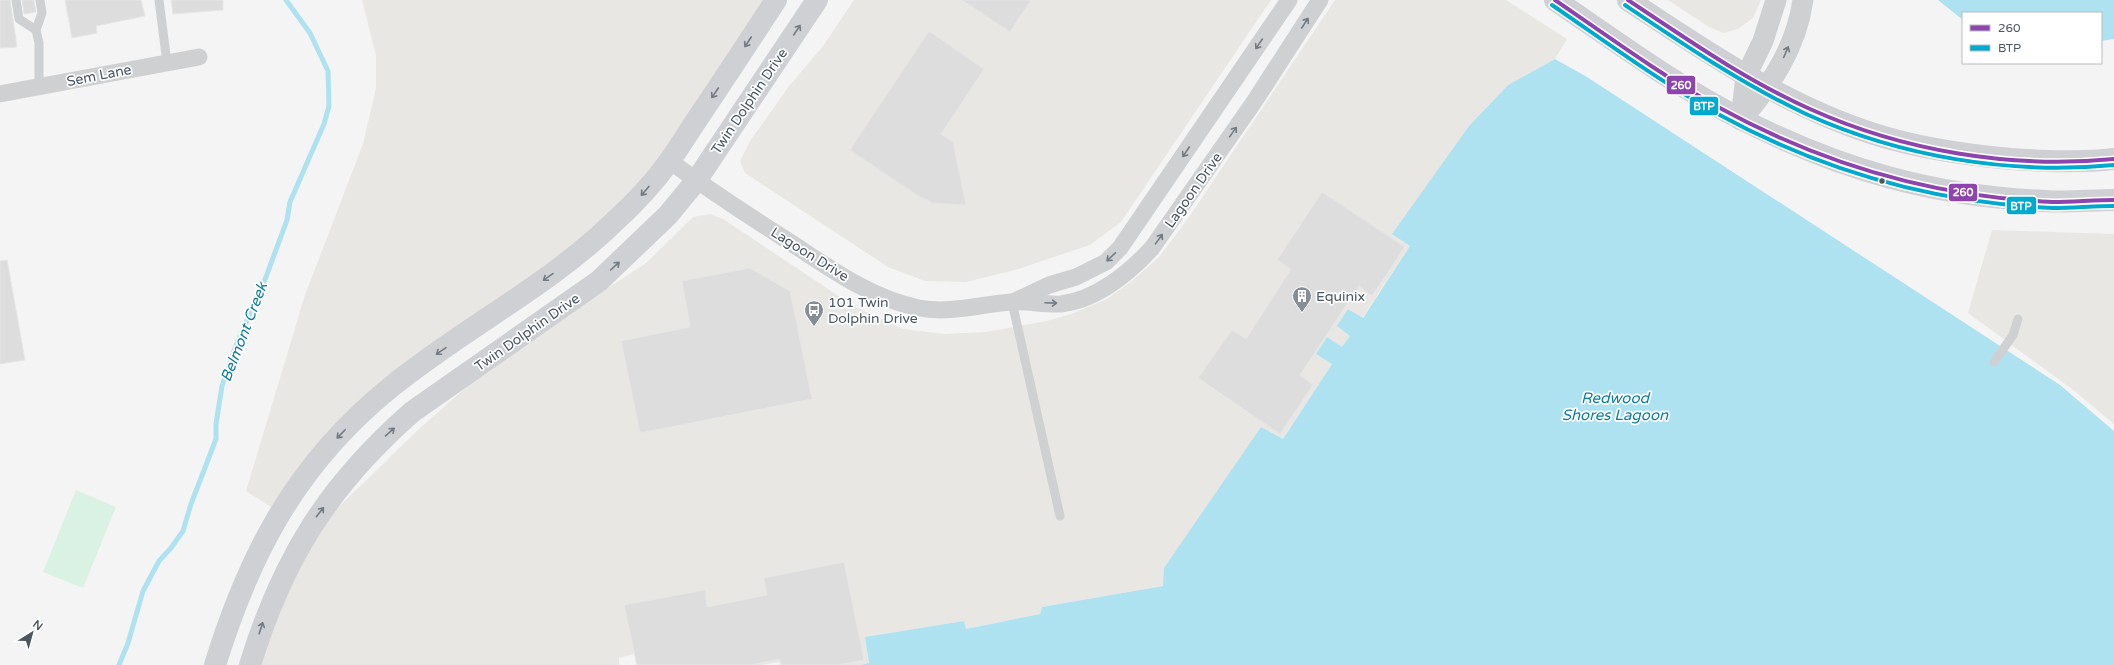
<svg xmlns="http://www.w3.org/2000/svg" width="2114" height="665" font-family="'Varela Round',sans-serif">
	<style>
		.commercial { fill: #e8e7e3 }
		.green { fill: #d9f2e3 }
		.water { fill: #aee2f0 }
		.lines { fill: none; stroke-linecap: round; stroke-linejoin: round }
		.stream { stroke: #aee2f0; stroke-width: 5 }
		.building { fill: #ddddde; stroke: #e5e6e7 }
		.service { stroke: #ced0d2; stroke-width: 9 }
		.minor { stroke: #ced0d2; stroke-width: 17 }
		.tertiary { stroke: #ced0d2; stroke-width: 21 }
		.secondary { stroke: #ced0d4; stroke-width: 22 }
		.bus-1-casing { stroke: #fff; stroke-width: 7 }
		.bus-2-casing { stroke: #fff; stroke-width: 7 }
		.bus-1 { stroke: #8e44ad; stroke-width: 4 }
		.bus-2 { stroke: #00a9ce; stroke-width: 4 }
		.oneway { stroke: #727b83 }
		.oneway2 { stroke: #727b84 }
		.bus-dot { fill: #4a5661; stroke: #fff; stroke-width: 1.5 }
		.labels { text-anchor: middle; stroke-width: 3.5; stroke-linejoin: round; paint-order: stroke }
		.street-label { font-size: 14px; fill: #4a5661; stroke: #fff }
		.poi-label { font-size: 14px; fill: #4a5661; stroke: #fff; text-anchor: start }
		.water-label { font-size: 15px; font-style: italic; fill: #0c7c9b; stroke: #fff }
		.line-badge { stroke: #fff; stroke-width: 1.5 }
		.badge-label { font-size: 11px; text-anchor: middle; font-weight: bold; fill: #fff }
	</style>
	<rect width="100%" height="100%" fill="#f4f4f4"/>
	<g class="commercial">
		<polygon points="362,0 767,0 693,111 635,188 606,221 480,313 271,507 246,491 305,295 363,144 376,88 376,56"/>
		<polygon points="854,0 1271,0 1121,222 1090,245 1015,270 966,282 925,281 888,267 745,173 740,161 750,141 790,85 823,46"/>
		<polygon points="1335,0 1506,0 1567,39 1555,59 1508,85 1469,126 1393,234 1410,246 1362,318 1348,309 1350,336 1342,348 1327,337 1316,354 1332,364 1283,439 1261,428 1163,586 1042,607 1040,614 966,629 964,621 866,637 869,664 861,665 780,665 779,662 762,665 636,665 634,654 619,658 619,665 258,665 263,644 322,523 419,429 471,383 561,319 646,263 693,217 710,214 723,219 855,307 903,329 944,334 986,332 1047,321 1071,314 1107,299 1132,281 1159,257 1189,217"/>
		<polygon points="1668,0 1761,0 1753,18 1738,29 1724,33 1709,27"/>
		<polygon points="1992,230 2114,234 2114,424 2072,389 1968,313"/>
	</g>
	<polygon class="green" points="76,490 116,507 83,588 43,572"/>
	<g class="water">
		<polygon points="1938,0 2114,0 2114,39 2101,41 2101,13 1963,13 1963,20"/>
		<polygon points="1555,59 1587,77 2060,385 2114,431 2114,665 861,665 869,663 865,637 964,621 966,629 1040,614 1042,607 1163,586 1164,568 1261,427 1283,439 1332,364 1316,354 1327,337 1342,347 1350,336 1337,326 1348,309 1363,318 1410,246 1392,234 1469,126 1508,85"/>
	</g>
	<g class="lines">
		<polyline class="stream" points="119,665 128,643 143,591 159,561 171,548 183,531 191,504 216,439 216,424 222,386 235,348 266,277 287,220 290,202 324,124 329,106 328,71 310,33 286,0"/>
	</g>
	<g class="building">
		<polygon points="0,0 10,0 17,47 0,48"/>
		<polygon points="22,0 34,0 36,12 24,14"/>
		<polygon points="65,0 141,0 145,16 96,26 97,33 72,38"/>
		<polygon points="171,0 223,0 223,10 173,14"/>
		<polygon points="962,0 1031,0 1010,32"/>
		<polygon points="929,31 984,69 941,134 953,142 966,205 933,203 917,195 850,150"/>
		<polygon points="1322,192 1405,247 1372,296 1359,286 1300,375 1313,385 1280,434 1198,378 1232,330 1246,339 1291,269 1277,260"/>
		<polygon points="7,260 25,360 0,364 0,261"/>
		<polygon points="750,268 790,291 812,399 640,433 621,341 690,327 682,281"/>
		<polygon points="844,562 864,660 838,665 781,665 780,659 750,665 637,665 624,605 705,590 707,607 767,595 764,578"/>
	</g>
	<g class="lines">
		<g class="service">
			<polyline points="16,0 19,19 36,30"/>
			<polyline points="159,0 167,63"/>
			<polyline points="39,87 39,43 36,30 42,13 40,0"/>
			<polyline points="1012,302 1060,516"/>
			<polyline points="1994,362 2013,335 2018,319"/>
		</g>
		<g class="minor">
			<polyline points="0,94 199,57"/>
			<path d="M670,161c37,28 76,53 115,78 42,27 84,59 134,69 32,6 62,-4 93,-6 16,-1 33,3 49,2 35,-4 68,-31 91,-56l102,-146 66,-102"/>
			<polyline points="1015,301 1049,285 1076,277 1106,262 1120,248 1289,0"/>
		</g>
		<g class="tertiary">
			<path d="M1741,120c31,-37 55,-72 62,-120"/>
			<polyline points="1741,120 1746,76 1763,41 1776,0"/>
		</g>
		<g class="secondary">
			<path d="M1555,0c61,41 122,87 188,120 98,50 191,76 301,81 23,2 47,-1 70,-1"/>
			<path d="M1628,0c77,51 157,106 246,134 44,14 92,21 137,25 34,2 69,4 103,0"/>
			<path d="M215,665c35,-113 82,-202 176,-278 71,-58 156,-100 222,-164 21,-19 41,-40 57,-63 11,-15 21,-32 32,-48 25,-37 49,-74 74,-112"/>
			<path d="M250,665c33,-107 78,-179 162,-253l187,-131 69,-66 28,-34 121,-181"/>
		</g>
		<defs>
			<g id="bus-1">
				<path d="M1555,0c54,37 106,75 163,107 104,57 217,90 335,95 20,0 41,-2 61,-2"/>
				<path d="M1628,0c59,39 117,80 182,109 93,42 201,60 304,50"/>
			</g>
			<g id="bus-2">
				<path d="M1552,5c54,37 107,76 164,108 104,57 218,90 337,95 20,0 41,-2 61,-2"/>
				<path d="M1625,5c58,39 117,79 181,109 95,43 205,61 308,51"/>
			</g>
		</defs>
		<use href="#bus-1" class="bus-1-casing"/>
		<use href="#bus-2" class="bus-2-casing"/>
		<use href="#bus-1" class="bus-1"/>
		<use href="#bus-2" class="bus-2"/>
	</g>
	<defs><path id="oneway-shaft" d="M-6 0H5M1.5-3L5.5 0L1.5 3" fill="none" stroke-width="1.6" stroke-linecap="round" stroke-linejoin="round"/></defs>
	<g class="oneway">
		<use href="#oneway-shaft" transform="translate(1305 23) rotate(-57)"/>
		<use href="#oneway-shaft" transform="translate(1259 44) rotate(124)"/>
		<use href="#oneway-shaft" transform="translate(1786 52) rotate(-67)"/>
		<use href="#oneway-shaft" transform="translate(1233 132) rotate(-55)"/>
		<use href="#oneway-shaft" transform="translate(1186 152) rotate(124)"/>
		<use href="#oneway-shaft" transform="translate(1159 239) rotate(-54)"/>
		<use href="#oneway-shaft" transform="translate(1111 257) rotate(136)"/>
		<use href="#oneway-shaft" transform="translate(1051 303) rotate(2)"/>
	</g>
	<g class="oneway2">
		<use href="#oneway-shaft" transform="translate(797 30) rotate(-56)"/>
		<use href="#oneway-shaft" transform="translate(748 42) rotate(123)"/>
		<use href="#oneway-shaft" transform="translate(715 93) rotate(124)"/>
		<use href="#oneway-shaft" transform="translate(645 191) rotate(131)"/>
		<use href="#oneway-shaft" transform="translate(615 266) rotate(-42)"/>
		<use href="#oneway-shaft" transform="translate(548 277) rotate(145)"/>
		<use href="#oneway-shaft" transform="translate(441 351) rotate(145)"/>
		<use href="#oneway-shaft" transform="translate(390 432) rotate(-41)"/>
		<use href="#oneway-shaft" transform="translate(341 434) rotate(134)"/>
		<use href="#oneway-shaft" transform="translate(320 512) rotate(-52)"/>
		<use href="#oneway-shaft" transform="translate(261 628) rotate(-72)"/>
	</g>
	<defs>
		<symbol id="building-pin" viewBox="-11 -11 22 30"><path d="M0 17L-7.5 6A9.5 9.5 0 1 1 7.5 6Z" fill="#868d94" stroke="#fff"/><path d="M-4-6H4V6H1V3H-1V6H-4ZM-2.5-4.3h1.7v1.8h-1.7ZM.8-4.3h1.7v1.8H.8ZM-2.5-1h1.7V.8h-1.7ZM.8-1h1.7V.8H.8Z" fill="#fff"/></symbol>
		<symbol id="bus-pin" viewBox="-11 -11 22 30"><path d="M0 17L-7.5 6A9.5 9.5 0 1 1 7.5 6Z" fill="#868d94" stroke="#fff"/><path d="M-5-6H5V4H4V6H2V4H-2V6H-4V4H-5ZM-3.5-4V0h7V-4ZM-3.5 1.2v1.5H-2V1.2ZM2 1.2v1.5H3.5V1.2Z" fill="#fff"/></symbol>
	</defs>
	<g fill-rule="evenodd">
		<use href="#building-pin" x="1291" y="285" width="22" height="30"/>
		<use href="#bus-pin" x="803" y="299" width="22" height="30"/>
	</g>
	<circle class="bus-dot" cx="1882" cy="181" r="3.5"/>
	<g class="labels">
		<g class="street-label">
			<text transform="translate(99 75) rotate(-11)" y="5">Sem Lane</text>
			<text transform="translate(749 101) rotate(-56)" y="5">Twin Dolphin Drive</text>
			<text transform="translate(1193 190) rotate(-55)" y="5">Lagoon Drive</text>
			<text transform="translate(810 254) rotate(32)" y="5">Lagoon Drive</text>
			<text transform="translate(527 332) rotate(-35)" y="5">Twin Dolphin Drive</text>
		</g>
		<g class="poi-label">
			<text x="1316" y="301">Equinix</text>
			<text x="828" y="307">101 Twin<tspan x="828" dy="16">Dolphin Drive</tspan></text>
		</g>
		<g class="water-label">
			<text transform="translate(244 332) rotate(-69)" y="5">Belmont Creek</text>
			<text x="1615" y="403">Redwood<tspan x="1615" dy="17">Shores Lagoon</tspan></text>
		</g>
	</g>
	<g class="line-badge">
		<rect x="1666" y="75" width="30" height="20" rx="4" fill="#8e44ad"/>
		<rect x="1689" y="96" width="30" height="20" rx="4" fill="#00a9ce"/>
		<rect x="1948" y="183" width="30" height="19" rx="4" fill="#8e44ad"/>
		<rect x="2006" y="196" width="31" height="19" rx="4" fill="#00a9ce"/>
	</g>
	<g class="badge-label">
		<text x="1681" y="89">260</text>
		<text x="1704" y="110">BTP</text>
		<text x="1963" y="196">260</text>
		<text x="2021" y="210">BTP</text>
	</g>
	<rect x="1962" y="12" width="140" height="52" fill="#ffffff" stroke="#b7bbc0"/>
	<rect x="1970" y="25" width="20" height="6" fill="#8e44ad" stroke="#b7bbc0"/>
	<text x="1998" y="32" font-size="12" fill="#4a5661">260</text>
	<rect x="1970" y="45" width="20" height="6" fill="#00a9ce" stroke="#b7bbc0"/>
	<text x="1998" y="52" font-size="12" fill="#4a5661">BTP</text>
	<g transform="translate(32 633) rotate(37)" stroke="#ffffff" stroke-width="3" paint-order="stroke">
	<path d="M0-3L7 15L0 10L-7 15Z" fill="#4a5661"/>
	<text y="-6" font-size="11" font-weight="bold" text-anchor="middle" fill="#4a5661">N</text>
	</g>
</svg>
